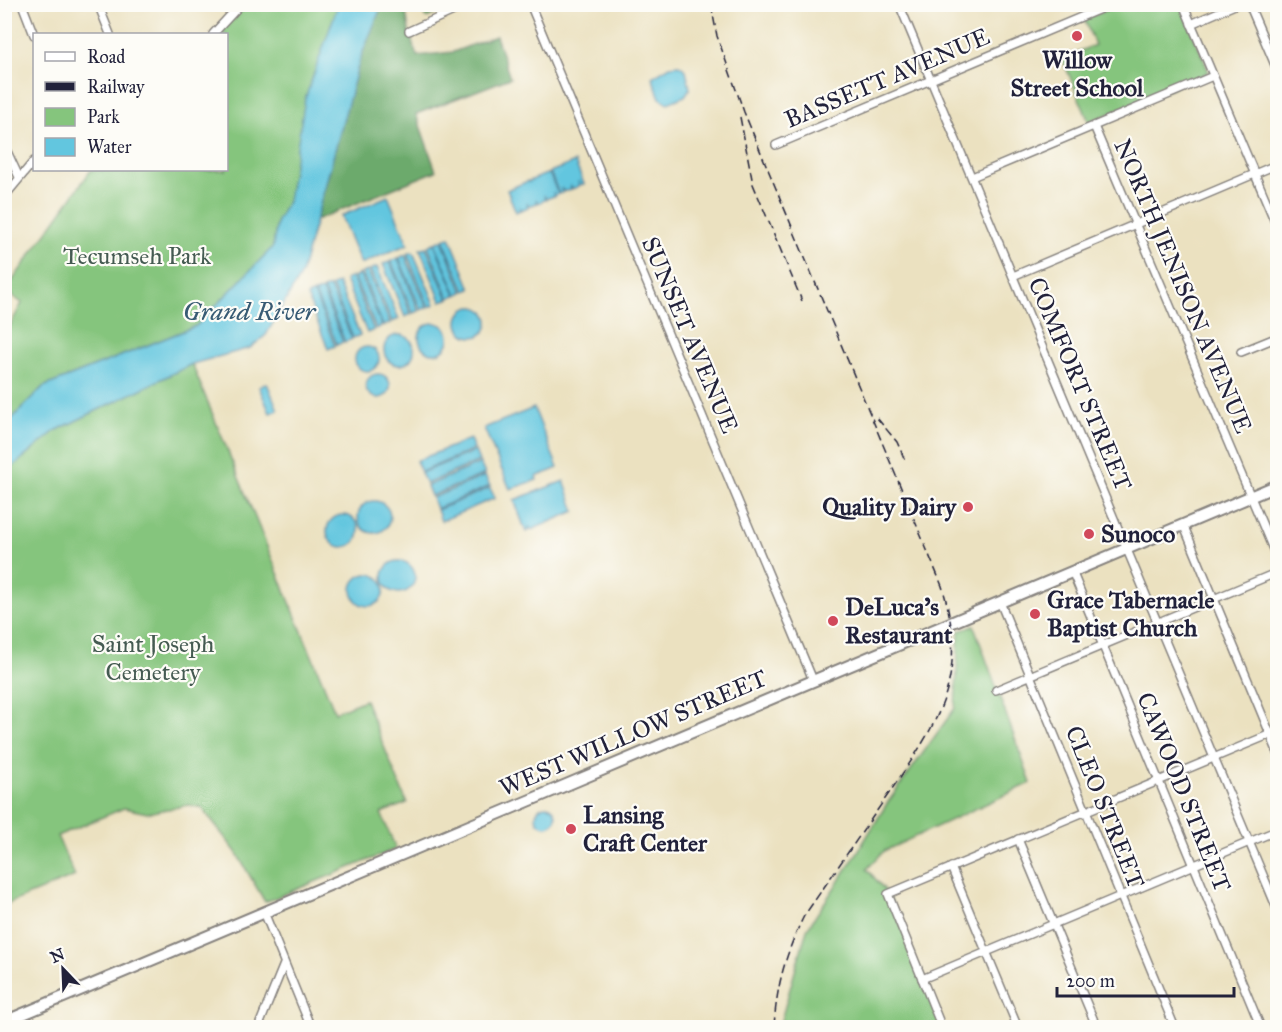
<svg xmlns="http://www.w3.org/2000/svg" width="1282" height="1032" font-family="'IM FELL Great Primer',serif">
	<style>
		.green { fill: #85c57d; stroke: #54745c; stroke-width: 1.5 }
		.forest { fill: #6caa6c; stroke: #476654; stroke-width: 1.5 }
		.water { fill: #62c6df; stroke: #42748d; stroke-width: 1.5 }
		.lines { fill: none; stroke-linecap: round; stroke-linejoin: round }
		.street-casing { stroke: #86827e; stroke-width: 10 }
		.secondary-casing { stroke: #86827e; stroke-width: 14 }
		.street { stroke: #fff; stroke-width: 7 }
		.secondary { stroke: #fff; stroke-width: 10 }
		.rail { stroke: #22223b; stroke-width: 1.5; stroke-dasharray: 9 4.5; stroke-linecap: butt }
		.poi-dot { fill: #d1495b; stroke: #fdfcf7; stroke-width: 2 }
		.labels { text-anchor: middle; stroke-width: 4.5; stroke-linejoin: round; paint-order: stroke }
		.poi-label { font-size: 24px; font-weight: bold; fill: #22223b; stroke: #fdfcf7; text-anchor: start }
		.street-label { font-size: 24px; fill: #22223b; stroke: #fdfcf7 }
		.park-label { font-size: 24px; fill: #455b52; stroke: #fdfcf7 }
		.water-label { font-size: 26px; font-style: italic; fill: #385b74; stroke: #fdfcf7 }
	</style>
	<rect width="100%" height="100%" fill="#fdfcf7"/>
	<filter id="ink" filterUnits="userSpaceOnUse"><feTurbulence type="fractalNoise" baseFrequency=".0167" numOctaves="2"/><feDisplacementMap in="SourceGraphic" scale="12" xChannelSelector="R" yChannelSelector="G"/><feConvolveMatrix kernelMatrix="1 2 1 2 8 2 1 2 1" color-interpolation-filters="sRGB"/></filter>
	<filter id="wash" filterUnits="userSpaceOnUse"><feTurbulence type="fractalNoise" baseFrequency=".008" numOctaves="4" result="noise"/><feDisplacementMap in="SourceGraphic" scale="24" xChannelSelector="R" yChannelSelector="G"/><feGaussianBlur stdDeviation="1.35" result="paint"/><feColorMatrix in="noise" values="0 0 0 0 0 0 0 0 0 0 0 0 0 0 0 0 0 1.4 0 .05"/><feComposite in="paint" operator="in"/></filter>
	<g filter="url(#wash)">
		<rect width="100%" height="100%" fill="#ebe1c0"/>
		<g class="green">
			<polygon points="241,5 345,5 288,201 277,221 273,247 196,326 43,387 5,426 5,335 22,303 5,291 91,170 226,170 226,34 213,34"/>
			<polygon points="419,5 458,5 426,18"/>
			<polygon points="1120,5 1181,5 1209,72 1089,122 1062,58 1095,45 1084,19"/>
			<polygon points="192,364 335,712 365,700 407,803 381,813 396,849 265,902 236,852 202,808 189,805 147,813 124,808 57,836 75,876 5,905 5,473 55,431"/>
			<polygon points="974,626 1031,783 884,851 867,869 888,894 943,1027 782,1028 781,1020 807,929 854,858 886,805 955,708 959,631"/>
		</g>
		<polygon class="forest" points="382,5 405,5 409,31 417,56 453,52 496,36 510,78 416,114 436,171 316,220 360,59"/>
		<g class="water">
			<polygon points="338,5 382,5 360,59 301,274 266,335 250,348 192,364 55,431 5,473 5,426 43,387 196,326 273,247 277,221 288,201 305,99"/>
			<polygon points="679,65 686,70 690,88 685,96 668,103 660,98 652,77 670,66"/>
			<polygon points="575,162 584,184 580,185 578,181 579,186 572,189 570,185 571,189 564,192 561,188 562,193 559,194 550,172"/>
			<polygon points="549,173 558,194 555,196 553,192 554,196 546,199 544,195 545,200 538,203 536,199 537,203 529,206 527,203 528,207 521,210 519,206 520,210 516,212 507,190 528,181 529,183 529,181"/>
			<polygon points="388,196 408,244 361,264 341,216"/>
			<polygon points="450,237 471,289 465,291 443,239"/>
			<polygon points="442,240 463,292 457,295 435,243"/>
			<polygon points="434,243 456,295 449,298 428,246"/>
			<polygon points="426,247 448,299 441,301 420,249"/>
			<polygon points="413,252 435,304 429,307 407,254"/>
			<polygon points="405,255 427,307 421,310 399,258"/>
			<polygon points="398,258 419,311 413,313 391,261"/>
			<polygon points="390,262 411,314 405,317 383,264"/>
			<polygon points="377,267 399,319 392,322 370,270"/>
			<polygon points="368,271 390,323 383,326 362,273"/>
			<polygon points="360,274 382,326 376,329 354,277"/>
			<polygon points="352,277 374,330 367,333 345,280"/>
			<polygon points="338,283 360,335 353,338 332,286"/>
			<polygon points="330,287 352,339 345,342 323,289"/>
			<polygon points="322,290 343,342 337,345 315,293"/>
			<polygon points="314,293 335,346 328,349 307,296"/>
			<circle cx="473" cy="322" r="15"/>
			<circle cx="434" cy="338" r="15"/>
			<circle cx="399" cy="350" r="15"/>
			<circle cx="367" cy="359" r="12"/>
			<circle cx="378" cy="386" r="12"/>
			<polygon points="267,383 278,410 270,413 259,387"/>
			<polygon points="534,408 558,468 536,477 537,480 510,489 484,428"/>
			<polygon points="470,439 474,449 421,472 416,461"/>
			<polygon points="475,451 479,461 426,484 421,473"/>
			<polygon points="480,463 485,474 431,496 427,486"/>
			<polygon points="485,476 490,486 436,509 432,498"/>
			<polygon points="564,481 575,511 531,530 529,526 530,530 526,532 514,500"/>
			<polygon points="490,488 495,498 441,521 437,510"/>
			<circle cx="374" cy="517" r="16"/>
			<circle cx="343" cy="531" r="16"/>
			<circle cx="399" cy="577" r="16"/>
			<circle cx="368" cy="590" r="16"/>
			<circle cx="546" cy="816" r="10"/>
		</g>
	</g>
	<g filter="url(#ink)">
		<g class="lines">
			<defs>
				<g id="street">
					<polyline points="22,4 34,35"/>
					<polyline points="98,4 110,34"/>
					<polyline points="530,4 813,680"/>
					<polyline points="899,4 1278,911"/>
					<polyline points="1183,4 1278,229"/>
					<polyline points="1249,4 1278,72"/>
					<polyline points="1191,24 1237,4"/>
					<polyline points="409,31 469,4"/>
					<polyline points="213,34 241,4"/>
					<polyline points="1094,126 1278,561"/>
					<polyline points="4,145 19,177"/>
					<polyline points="776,145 1112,4"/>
					<polyline points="972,177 1213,76"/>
					<polyline points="4,197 34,161"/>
					<polyline points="1013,276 1278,164"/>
					<polyline points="1241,352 1278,337"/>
					<polyline points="1183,524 1278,753"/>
					<polyline points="1072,571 1261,1028"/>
					<polyline points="1000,602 1175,1028"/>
					<polyline points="996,690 1278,572"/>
					<polyline points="1018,839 1097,1028"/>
					<polyline points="951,867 1018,1028"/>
					<polyline points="264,912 311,1028"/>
					<polyline points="922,979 1278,830"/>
					<polyline points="18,1016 22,1028"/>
					<polyline points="258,1028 284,964"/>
					<polyline points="942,1028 888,894 1278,731"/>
				</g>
				<polyline id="secondary" points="4,1022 1278,485"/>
			</defs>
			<use href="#street" class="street-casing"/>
			<use href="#secondary" class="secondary-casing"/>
			<use href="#street" class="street"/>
			<use href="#secondary" class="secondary"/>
			<g class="rail">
				<path d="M711,4l6,32 27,76 198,474c29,95 -6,139 -57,213 -27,39 -54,78 -81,117 -18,36 -28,71 -30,112"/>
				<polyline points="740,117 753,184 802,301"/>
				<polyline points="877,418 897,442 905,460"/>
			</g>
		</g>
	</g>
	<g class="poi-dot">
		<circle cx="1077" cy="36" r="6"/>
		<circle cx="968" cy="507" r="6"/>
		<circle cx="1089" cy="534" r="6"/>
		<circle cx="1035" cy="614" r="6"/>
		<circle cx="833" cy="621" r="6"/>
		<circle cx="571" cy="829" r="6"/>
	</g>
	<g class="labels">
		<g class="poi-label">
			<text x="1077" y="68" text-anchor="middle">Willow<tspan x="1077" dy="28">Street School</tspan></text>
			<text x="956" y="515" text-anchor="end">Quality Dairy</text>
			<text x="1101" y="542">Sunoco</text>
			<text x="1047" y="608">Grace Tabernacle<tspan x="1047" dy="28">Baptist Church</tspan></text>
			<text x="845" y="615">DeLuca's<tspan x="845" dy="28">Restaurant</tspan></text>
			<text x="583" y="823">Lansing<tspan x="583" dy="28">Craft Center</tspan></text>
		</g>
		<g class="street-label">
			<text transform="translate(887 78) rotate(-23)" y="8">BASSETT AVENUE</text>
			<text transform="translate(1183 286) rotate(67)" y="8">NORTH JENISON AVENUE</text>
			<text transform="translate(690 335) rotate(67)" y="8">SUNSET AVENUE</text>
			<text transform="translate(1080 384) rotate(67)" y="8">COMFORT STREET</text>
			<text transform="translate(633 733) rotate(-23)" y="8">WEST WILLOW STREET</text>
			<text transform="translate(1184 792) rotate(68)" y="8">CAWOOD STREET</text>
			<text transform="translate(1105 807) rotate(68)" y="8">CLEO STREET</text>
		</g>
		<g class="park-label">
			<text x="137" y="264">Tecumseh Park</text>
			<text x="153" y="652">Saint Joseph<tspan x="153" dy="28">Cemetery</tspan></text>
		</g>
		<g class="water-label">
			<text x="249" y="320">Grand River</text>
		</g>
	</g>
	<rect width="1282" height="1032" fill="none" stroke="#fdfcf7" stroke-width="24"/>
	<rect x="33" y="33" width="195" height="138" fill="#fdfcf7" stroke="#a5a5ac" stroke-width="1.5"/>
	<rect x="45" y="52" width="30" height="9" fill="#ffffff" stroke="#a5a5ac" stroke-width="1.5"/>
	<text x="87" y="63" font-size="18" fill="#22223b">Road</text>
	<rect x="45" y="82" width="30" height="9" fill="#22223b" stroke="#a5a5ac" stroke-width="1.5"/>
	<text x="87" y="93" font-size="18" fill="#22223b">Railway</text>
	<rect x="45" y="108" width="30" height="18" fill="#85c57d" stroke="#a5a5ac" stroke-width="1.5"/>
	<text x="87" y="123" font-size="18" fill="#22223b">Park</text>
	<rect x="45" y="138" width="30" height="18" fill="#62c6df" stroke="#a5a5ac" stroke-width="1.5"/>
	<text x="87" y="153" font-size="18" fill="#22223b">Water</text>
	<g transform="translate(63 969) rotate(337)" stroke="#fdfcf7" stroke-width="4.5" paint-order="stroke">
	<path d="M0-4.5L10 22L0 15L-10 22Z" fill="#22223b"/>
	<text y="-9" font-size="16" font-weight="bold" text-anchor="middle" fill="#22223b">N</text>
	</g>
	<path d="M1057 987v9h177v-9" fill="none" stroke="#22223b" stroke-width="3"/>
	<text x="1066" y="987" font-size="18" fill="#22223b" stroke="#fdfcf7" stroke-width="4.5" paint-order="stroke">200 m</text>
</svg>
